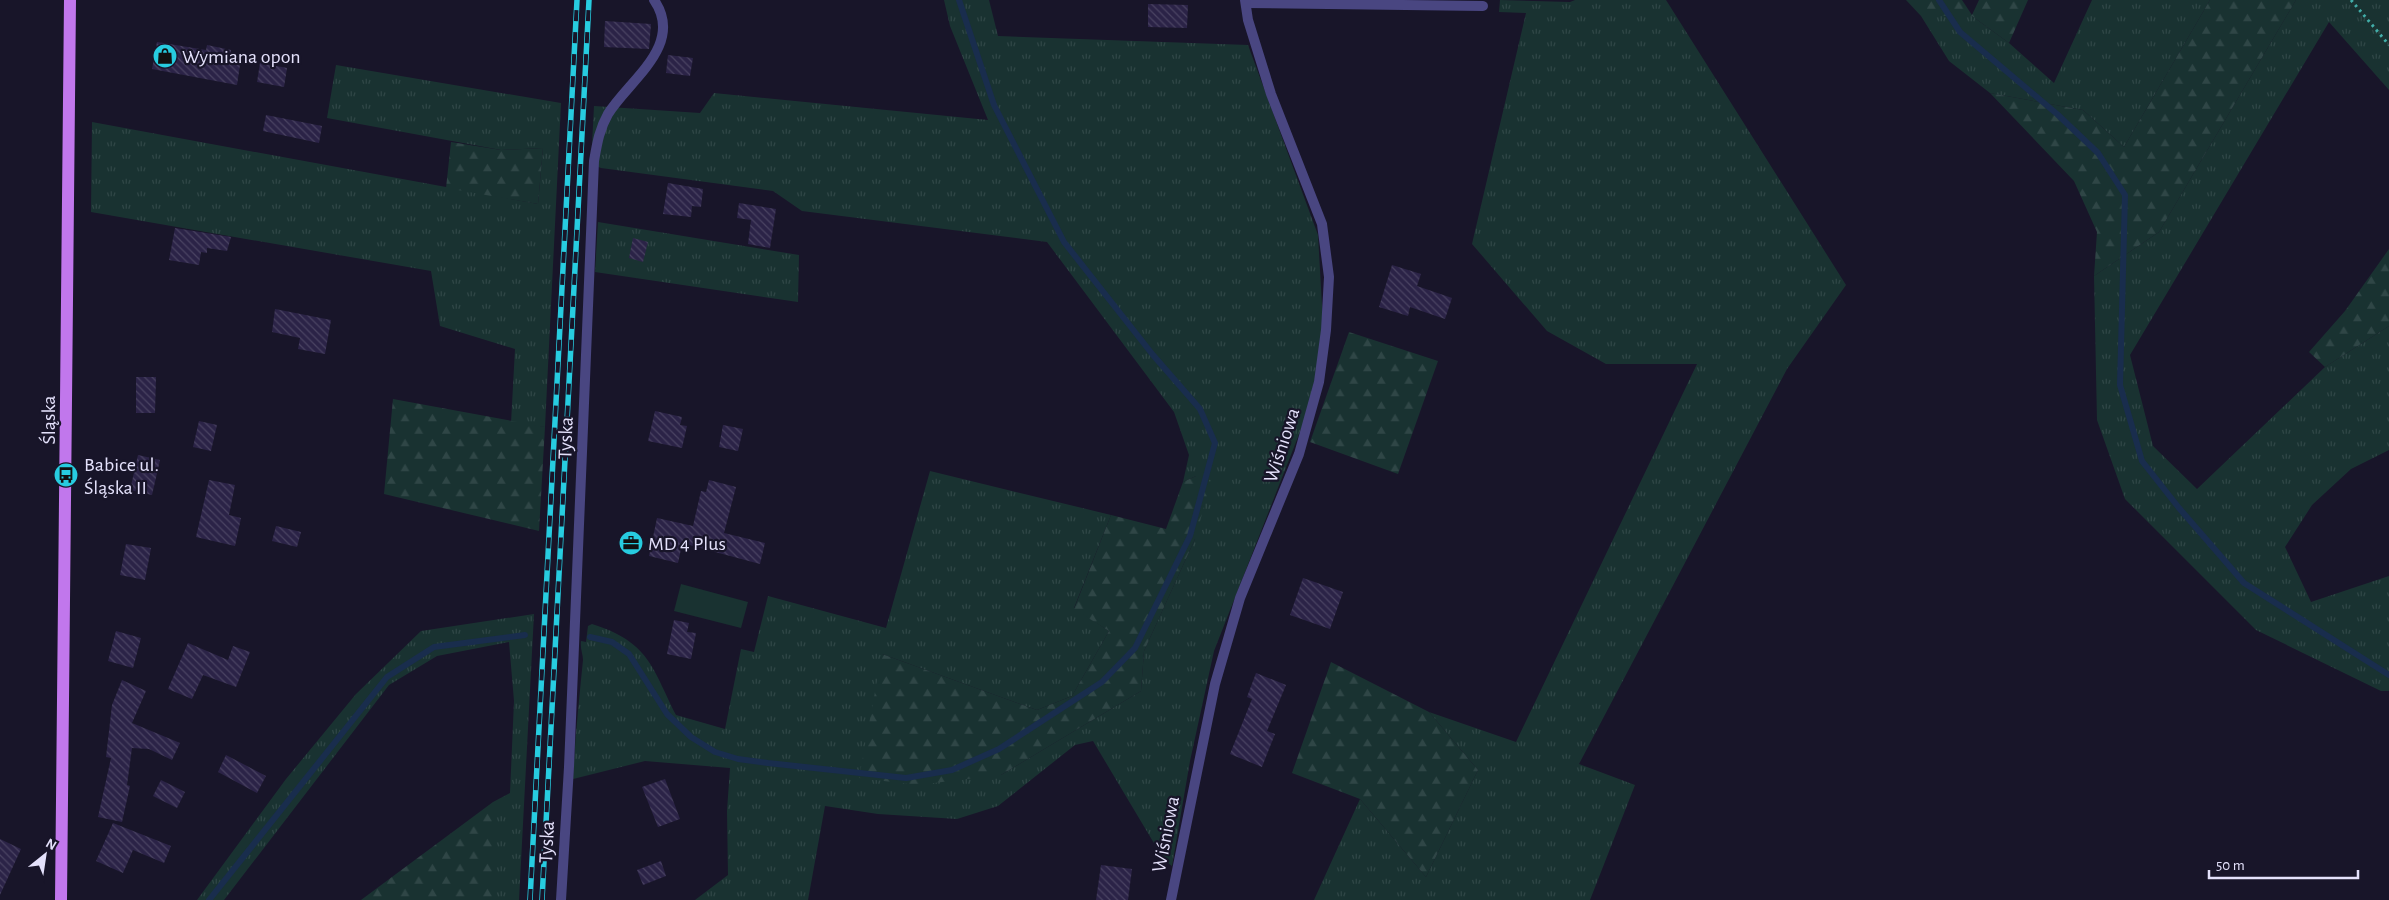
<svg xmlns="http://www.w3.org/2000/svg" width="2389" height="900" font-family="'Alegreya Sans',sans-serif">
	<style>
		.grass { fill: url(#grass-tufts) }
		.forest { fill: url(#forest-firs) }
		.garden { fill: #193231 }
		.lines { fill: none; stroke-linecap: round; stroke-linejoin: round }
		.stream { stroke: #192d4d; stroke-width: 6 }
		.building { fill: url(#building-back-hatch) }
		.path { stroke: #42ada8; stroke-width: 3; stroke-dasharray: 2.5 4; stroke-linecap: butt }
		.service { stroke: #494681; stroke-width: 10 }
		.minor { stroke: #494681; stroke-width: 10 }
		.primary { stroke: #c177ec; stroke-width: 12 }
		.rail-casing { stroke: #27cce0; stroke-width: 5.5 }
		.rail { stroke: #181529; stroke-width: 4; stroke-dasharray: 11; stroke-linecap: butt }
		.labels { text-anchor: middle; stroke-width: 4.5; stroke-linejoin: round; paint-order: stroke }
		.poi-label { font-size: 20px; fill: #e4e1fb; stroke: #181529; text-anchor: start }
		.street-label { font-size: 20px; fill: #e4e1fb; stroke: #181529 }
	</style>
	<defs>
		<pattern id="grass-tufts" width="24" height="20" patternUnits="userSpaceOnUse" patternTransform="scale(1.25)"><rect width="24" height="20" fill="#193231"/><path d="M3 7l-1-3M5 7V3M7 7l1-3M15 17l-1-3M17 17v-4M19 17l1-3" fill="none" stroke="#2f4646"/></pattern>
		<pattern id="forest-firs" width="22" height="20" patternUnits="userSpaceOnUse" patternTransform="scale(1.25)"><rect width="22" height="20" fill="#193231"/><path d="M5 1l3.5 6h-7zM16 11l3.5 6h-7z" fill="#2f4646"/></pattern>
		<pattern id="building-back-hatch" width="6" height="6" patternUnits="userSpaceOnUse" patternTransform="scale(1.25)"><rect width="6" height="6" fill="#2b2347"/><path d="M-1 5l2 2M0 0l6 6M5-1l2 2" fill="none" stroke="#4a4362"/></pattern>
	</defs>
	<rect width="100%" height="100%" fill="#181529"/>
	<g class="grass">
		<path d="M944,0h45l9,36 250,9 70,190 5,88 -7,52 -11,44 -91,232 -24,110 -18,105 -8,-6 -71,-119 -18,4 -77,61 -41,13 -79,-5 -53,-8 -17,94h-113l33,-25 -1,-64 3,-43 -85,-7 -72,18c2,-40 6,-79 10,-119 0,-6 -3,-11 -2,-19l5,1 2,-16 4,-2c57,18 60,43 84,91l49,14 16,-80 13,3 14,-56 118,32 44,-157 181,44 -37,93 35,23 -37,65 -35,14 -155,-56 119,121 140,-84 3,-40 51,-112 1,-63 -13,6 6,-27 -15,-43 -127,-170 -245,-31 -29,-20 -172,-23 -10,-4 3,-58 106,7 14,-20 274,27 -38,-94z"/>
		<polygon points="1500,0 1570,2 1575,0 1666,0 1846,285 1787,369 1579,764 1635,785 1590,900 1314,900 1360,799 1426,877 1478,770 1429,712 1516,742 1697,364 1606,364 1547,331 1472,244 1526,13 1499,12"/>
		<polygon points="2092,0 2210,0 2124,147 2083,110 1990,93 1949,61 1921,16 1972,16 2009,43 2054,83"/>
		<polygon points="2296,0 2389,0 2389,90 2329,22 2130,355 2153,446 2197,489 2325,367 2389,326 2389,450 2351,469 2312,505 2285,547 2311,602 2389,576 2389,691 2381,691 2256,630 2125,499 2097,420 2094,276 2159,232"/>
		<polygon points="336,65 561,103 545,427 511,423 515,349 440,326 431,271 91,212 92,122 538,204 543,148 501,150 327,118"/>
		<polygon points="598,222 799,255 798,302 595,272"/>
		<polygon points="534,614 519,900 493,900 493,802 510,793 514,701 509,642 437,656 389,685 224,900 197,900 286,779 356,694 421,631"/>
	</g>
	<g class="forest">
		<polygon points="1906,0 1962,0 1972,15 1979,0 2028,0 2009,43 1972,16 1921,16"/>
		<polygon points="2210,0 2296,0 2159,232 2094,276 2097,232 2074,181 1990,93 2083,110 2124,147"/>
		<polygon points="451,142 501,150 543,148 538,204 446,188"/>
		<polygon points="2389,249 2389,326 2325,367 2309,352 2345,311"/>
		<polygon points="1349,332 1438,361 1398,474 1310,442"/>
		<polygon points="393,399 545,427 539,531 384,494"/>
		<polygon points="1196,476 1211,482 1195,539 1144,651 1141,691 1001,775 917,785 859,778 882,654 1037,710 1072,696 1109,631 1074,609 1111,515 1166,529 1183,482"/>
		<polygon points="1331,662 1429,712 1478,770 1426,877 1360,799 1292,773"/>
		<polygon points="493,802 493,900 361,900"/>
	</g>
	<polygon class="garden" points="681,584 748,602 741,628 674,611"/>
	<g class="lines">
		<g class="stream">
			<polyline points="1939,0 1960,32 2057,114 2098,153 2125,195 2120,385 2142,461 2179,508 2244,583 2389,675"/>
			<polyline points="590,637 612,642 629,654 667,714 691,737 715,752 738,759 768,763 906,778 952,770 999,749 1102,682 1135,648 1190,536 1215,443 1200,409 1153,355 1064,242 994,105 959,0"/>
			<polyline points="209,900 387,677 434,647 525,635"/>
		</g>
	</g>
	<g class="building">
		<polygon points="1148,4 1188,5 1187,28 1148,27"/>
		<polygon points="605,21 651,24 649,49 604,47"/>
		<polygon points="157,42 206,50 207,45 231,50 230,63 240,65 237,85 152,69"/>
		<polygon points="668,55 693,58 690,76 666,73"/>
		<polygon points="260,63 287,68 284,87 257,82"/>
		<polygon points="266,115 322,126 319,143 263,131"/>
		<polygon points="668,183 703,189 701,207 692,206 691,217 663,214"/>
		<polygon points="739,203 776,209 770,248 748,244 751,220 737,218"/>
		<polygon points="175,228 231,237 227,251 207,248 207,253 201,252 199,265 169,260"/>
		<polygon points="633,238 648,242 643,262 629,258"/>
		<polygon points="1392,265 1421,274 1417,286 1452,298 1445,319 1410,307 1408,316 1379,307"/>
		<polygon points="275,309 331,320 325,354 298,349 300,338 272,332"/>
		<polygon points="136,377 156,377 155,413 136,413"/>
		<polygon points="655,411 682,417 680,425 687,426 682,448 648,441"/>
		<polygon points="199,421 217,425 211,451 193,447"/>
		<polygon points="723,425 743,429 738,451 719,447"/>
		<polygon points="138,455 160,460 152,495 130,490"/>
		<polygon points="209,480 235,485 229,515 241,518 235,546 196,537"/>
		<polygon points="709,480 736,487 724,533 765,543 760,564 689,545 688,551 681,549 678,563 649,556 657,518 693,526 701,491 706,492"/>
		<polygon points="276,526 301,532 297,547 272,541"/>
		<polygon points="126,544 151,548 145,580 120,575"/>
		<polygon points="1303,578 1343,592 1330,629 1290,615"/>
		<polygon points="674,620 689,623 687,632 696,633 691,659 667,654"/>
		<polygon points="116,631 141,638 133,668 108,661"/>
		<polygon points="188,643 228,660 233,646 250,652 236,687 203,675 192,699 168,689"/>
		<polygon points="1256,673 1286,685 1267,731 1275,734 1262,767 1230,754 1252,699 1247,697"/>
		<polygon points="122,680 146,691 132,723 180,743 172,760 149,749 132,748 127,785 130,786 122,822 98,817 111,758 106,757 112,705"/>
		<polygon points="226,755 266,776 257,793 218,772"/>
		<polygon points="665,779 680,819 658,827 642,787"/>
		<polygon points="161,780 185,792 177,808 153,796"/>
		<polygon points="113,823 171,846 164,863 133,850 123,873 96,861"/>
		<polygon points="0,839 21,849 0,895"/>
		<polygon points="661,861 666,876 643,885 637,870"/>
		<polygon points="1101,865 1132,869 1128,900 1096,900"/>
	</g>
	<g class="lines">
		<polyline class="path" points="2351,0 2389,45"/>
		<g class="service">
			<polyline points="1246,3 1483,6"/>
			<path d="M561,900l8,-133 25,-606c3,-17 5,-31 14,-47 21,-34 77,-69 46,-114"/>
		</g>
		<polyline class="minor" points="1171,900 1215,684 1240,598 1299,454 1319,382 1326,330 1329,277 1322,224 1271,94 1248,20 1245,0"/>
		<polyline class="primary" points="61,900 70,0"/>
		<defs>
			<g id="rail">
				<polyline points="530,900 577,0"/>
				<polyline points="542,900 589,0"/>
			</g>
		</defs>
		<use href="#rail" class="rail-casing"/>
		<use href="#rail" class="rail"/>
	</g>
	<defs>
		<symbol id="shop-disc" viewBox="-11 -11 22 22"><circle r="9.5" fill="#27cce0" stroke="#181529"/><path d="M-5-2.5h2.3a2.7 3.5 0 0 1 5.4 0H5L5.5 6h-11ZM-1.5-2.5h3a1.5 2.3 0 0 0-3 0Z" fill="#111"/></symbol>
		<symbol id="bus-disc" viewBox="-11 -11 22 22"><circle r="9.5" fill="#27cce0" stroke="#181529"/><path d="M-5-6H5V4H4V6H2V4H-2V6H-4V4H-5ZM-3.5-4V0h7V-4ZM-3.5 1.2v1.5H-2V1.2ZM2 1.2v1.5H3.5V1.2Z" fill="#111"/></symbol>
		<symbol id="office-disc" viewBox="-11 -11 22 22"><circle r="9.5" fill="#27cce0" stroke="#181529"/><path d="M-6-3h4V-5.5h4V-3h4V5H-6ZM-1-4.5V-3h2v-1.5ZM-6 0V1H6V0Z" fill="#111"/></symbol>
	</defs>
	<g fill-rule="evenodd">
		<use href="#shop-disc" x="151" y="42" width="28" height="28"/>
		<use href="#bus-disc" x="52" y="461" width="28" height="28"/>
		<use href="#office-disc" x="617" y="529" width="28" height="28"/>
	</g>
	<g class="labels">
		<g class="poi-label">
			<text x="182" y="63">Wymiana opon</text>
			<text x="84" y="471">Babice ul.<tspan x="84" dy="23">Śląska II</tspan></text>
			<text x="648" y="550">MD 4 Plus</text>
		</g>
		<g class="street-label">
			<text transform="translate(48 420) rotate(-90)" y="7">Śląska</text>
			<text transform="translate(565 438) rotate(-88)" y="7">Tyska</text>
			<text transform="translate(1281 445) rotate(-72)" y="7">Wiśniowa</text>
			<text transform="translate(1165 834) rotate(-79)" y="7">Wiśniowa</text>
			<text transform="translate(546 842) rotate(-87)" y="7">Tyska</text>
		</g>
	</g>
	<g transform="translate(45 855) rotate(30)" stroke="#181529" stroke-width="4" paint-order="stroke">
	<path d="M0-4L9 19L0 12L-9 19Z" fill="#e4e1fb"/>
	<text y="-8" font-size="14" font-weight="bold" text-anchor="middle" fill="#e4e1fb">N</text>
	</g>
	<path d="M2209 870v8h149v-8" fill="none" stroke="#e4e1fb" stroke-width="2.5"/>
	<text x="2216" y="870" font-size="15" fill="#e4e1fb" stroke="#181529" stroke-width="4" paint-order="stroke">50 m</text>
</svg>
